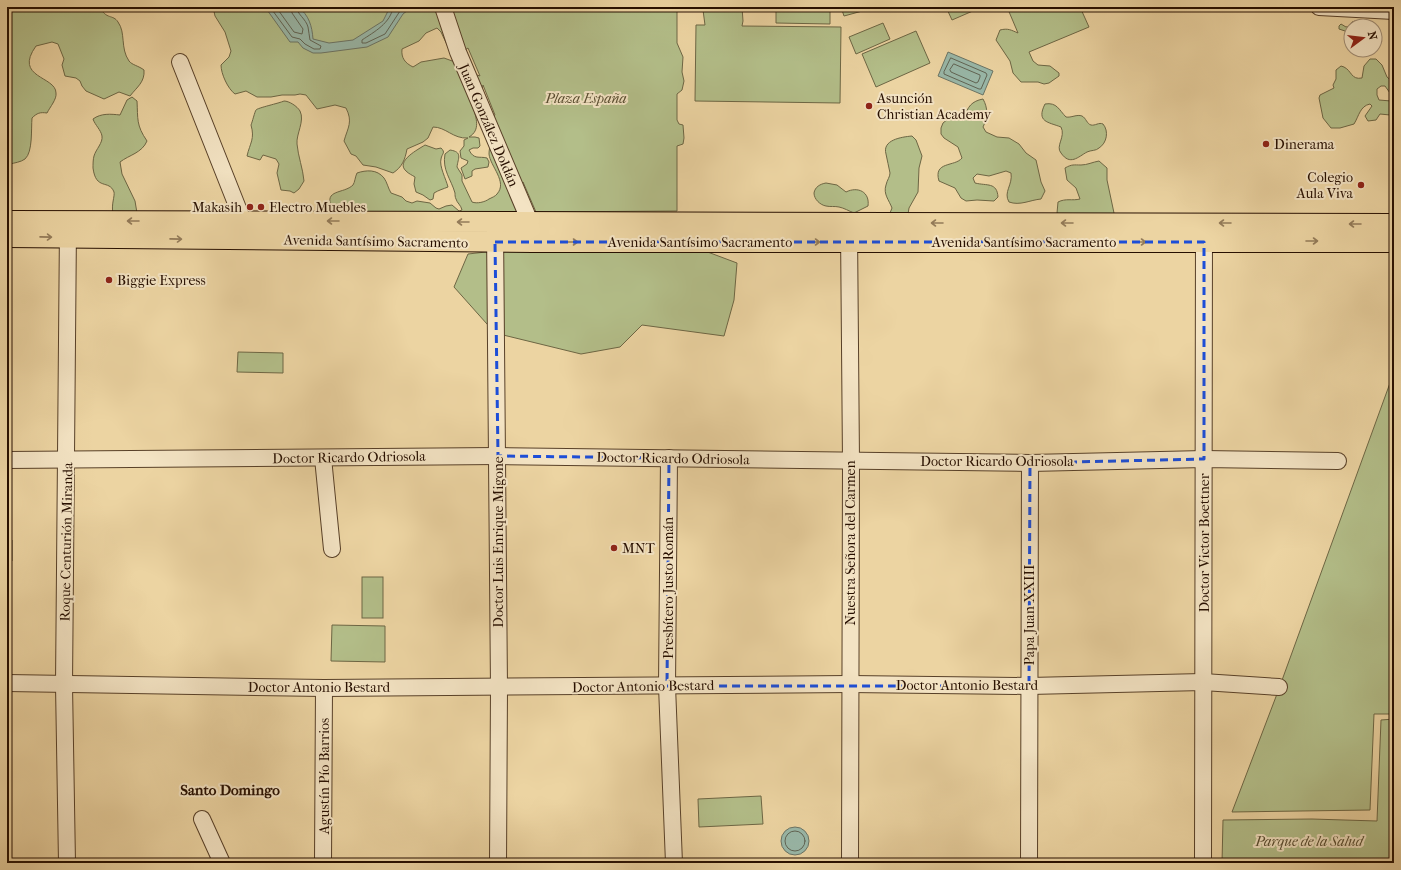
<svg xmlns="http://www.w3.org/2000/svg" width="1401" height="870" font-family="'IM FELL French Canon',serif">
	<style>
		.green { fill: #b3be89; stroke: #6d6644; fill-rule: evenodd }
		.water { fill: #99b8a9; stroke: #6b7465 }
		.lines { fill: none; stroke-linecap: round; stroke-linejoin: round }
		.shore { stroke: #606454; stroke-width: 1 }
		.minor-casing { stroke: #584028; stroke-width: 18 }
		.major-casing { stroke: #270f00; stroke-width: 22 }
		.minor { stroke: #f3e3c3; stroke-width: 16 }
		.major { stroke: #ecd4a2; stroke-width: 20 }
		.oneway { stroke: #937b59 }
		.marked { fill: none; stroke: #1d4ed8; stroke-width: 3; stroke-dasharray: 8 5; stroke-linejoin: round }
		.poi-dot { fill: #8f2418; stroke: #f3e3c3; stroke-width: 1.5 }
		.labels { text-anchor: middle; stroke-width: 4; stroke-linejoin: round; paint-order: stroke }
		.park-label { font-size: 14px; font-style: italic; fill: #584c30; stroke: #f3e3c3 }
		.poi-label { font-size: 14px; fill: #270f00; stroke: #f3e3c3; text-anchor: start }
		.street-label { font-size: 14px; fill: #270f00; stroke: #f3e3c3 }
		.neighbourhood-label { font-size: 15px; font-weight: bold; fill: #270f00; stroke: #f3e3c3 }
	</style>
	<rect width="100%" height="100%" fill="#ecd4a2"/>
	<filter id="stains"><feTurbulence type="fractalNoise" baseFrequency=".005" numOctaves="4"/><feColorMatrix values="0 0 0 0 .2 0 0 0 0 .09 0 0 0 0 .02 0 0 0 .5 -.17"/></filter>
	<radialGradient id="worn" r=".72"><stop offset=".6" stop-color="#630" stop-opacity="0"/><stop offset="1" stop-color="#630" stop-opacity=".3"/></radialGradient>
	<g class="green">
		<path d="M12,7h88c6,13 13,7 18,15 8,11 2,26 11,39 3,4 10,5 15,9 1,12 -7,17 -14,26l-11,-4 -15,7 -18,-8 -4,-5 -2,-5 -4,-3 -11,-2 -3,-11 2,-6 -6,-15 -6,-2 -16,4c-23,32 20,30 20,47 1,6 -6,14 -9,20 -7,-1 -10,0 -15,5 -1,11 1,34 -7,41 -4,3 -11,4 -15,5l-3,-4v-142l5,-6z"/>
		<path d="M213,7h464v36l6,14 -1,15 2,9 -2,9 -5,4v26l2,4 4,1 1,13 -1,6 -6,2v65l-141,1 -13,-30 -4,14 4,17 -154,1 -9,-7 -11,3 -17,-2c-9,-19 12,-14 21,-23 2,-3 2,-8 4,-12 9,-3 20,-4 27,5 3,4 4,10 7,15l11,4 4,4 6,2 5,-2 13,2 6,5 3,1 7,-3 6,-1 7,6 3,-1c-1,-5 -5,-7 -6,-11 -1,-2 -1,-4 -1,-6 -4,-14 -13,-23 -10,-39l5,-4c13,2 8,8 7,17l5,8v6l10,21c5,2 13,0 17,-3 2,-1 7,-3 8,-5 11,-12 -7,-28 -8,-40 0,-4 1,-8 2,-12 2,-8 1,-17 2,-25l2,-2 -12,-30 -1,6 -9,15c3,12 8,24 -4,31h6l4,1 1,8 -2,2h-5l-4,2c5,10 10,6 18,8l2,4 -1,5 -13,2 -3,2v5l-7,3 -4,-11 6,-4 1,-3 -7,-3 -1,-7 4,-5v-6l4,-2c-15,1 -22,-11 -35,-11l-5,11 -5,4 -16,7c-2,11 -5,18 -14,24l-17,-6 -13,-2 -7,-9 -5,-2 -7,-13c4,-14 9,-19 2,-33l-11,-3 -18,4 -11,-14 -6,-1 -5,1h-13l-11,2h-14l-11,-6 -11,3c-7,-5 -14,-20 -14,-29l8,-8 2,-6 -6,-19 -10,-16zM437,28l4,4 7,15 17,3 3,-2 12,28 -3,-1 -12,3 -10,-16 -11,-4 -23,4 -8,5c-8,-4 -12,-9 -11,-18l17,-8 7,-8z"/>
		<polygon points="699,7 742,7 743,21 742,26 841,27 840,103 695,101 696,25 705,25 703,10"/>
		<polygon points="776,7 830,7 830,24 776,23"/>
		<polygon points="841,7 877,7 844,16"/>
		<polygon points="946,7 982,7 952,20"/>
		<path d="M1007,7h73l9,20 -60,25 4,9 5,4 12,1 9,7v3l-10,7 -5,1 -6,-2h-17l-8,-9 -3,-12 -14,-21 4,-10c8,-2 11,0 18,3z"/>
		<path d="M1355,21c5,0 23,3 24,8 1,2 0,5 0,7 0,6 1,7 -4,11v-21h-24v12l-6,-7 -6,-2v-3l2,-2 5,3 3,-1 3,-4z"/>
		<polygon points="883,23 890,39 856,54 849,37"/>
		<polygon points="916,31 930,63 876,87 862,54"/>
		<path d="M1370,59h6l6,6 5,12 7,6v11l-4,-1 -5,-7h-4l-4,3v6l2,5 12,1 2,2 1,8 -4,4 -10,-1 -4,6 -8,1 -3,-5 7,-10 -2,-2c-10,2 -11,12 -16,20l-14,4h-9l-8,-10 -4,-20 1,-3 14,-7 -1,-3 3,-6v-9l5,-4 3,1c8,4 7,13 18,11l2,-12z"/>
		<path d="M132,97l5,4c1,18 -1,24 10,40 -5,12 -18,14 -27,21l2,12 13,27 2,12h-24c-2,-8 2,-17 1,-21 -5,-13 -18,-1 -21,-24 0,-3 0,-9 1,-12 2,-7 9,-13 8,-20 -1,-6 -7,-11 -9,-17 8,-6 18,-5 27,-4l7,-15z"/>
		<path d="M983,99c5,9 5,18 0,28l3,5 11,5 12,1 10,6 7,9 10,7 5,22 4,9 -4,8c-11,1 -21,7 -32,3 -6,-10 4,-17 2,-29l-5,-2 -17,5 -12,-2 -4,4 2,5c12,3 22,-1 23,14l-4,4 -17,-1 -11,1 -5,-3 -6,-10 -16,-7c-6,-20 16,-14 23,-23l-4,-11 -14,-9 -3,-4v-6l2,-5 5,-4 17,-2c2,-10 7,-16 18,-18z"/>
		<path d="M284,101c5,0 13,5 16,10 5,10 -4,23 -3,33 1,12 6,25 7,37l-5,8 -5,4 -4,-2 -9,-1 -4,-17 2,-9 -3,-5 -13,-4 -3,5 -13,-4c3,-13 8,-17 4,-31 1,-2 4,-14 5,-15 1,-2 24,-7 28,-9z"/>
		<path d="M1045,104c12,-2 14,6 21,13 5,1 11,-3 16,-1 4,2 5,8 9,9 4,1 8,-3 12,-1 6,7 4,19 -4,24 -3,3 -8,2 -12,4 -9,5 -17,14 -26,1 -6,-7 5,-16 0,-26 -13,-5 -25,-5 -16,-23z"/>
		<path d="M912,136l4,4 6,16 -3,12 -1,24 -9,16 -1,6 -18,-1 2,-5c-3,-8 -9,-14 -6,-23 1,-5 4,-8 4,-12 -1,-6 -3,-13 -4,-19 -4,-14 15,-17 26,-18z"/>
		<path d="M425,145l11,4 5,-1c5,5 1,5 0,11 -2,7 5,20 7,28 -5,2 -9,3 -14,6l-1,6 -3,1 -7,-5 -7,-3 -2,-8 1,-7c-3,-2 -6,-3 -9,-6 -11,-10 13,-22 19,-26z"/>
		<path d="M1099,161l8,7v12l7,33 -7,13 -50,-13 1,-11c8,-4 14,-1 22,-3l-4,-11 -9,-8 -2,-12c7,-4 9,-3 16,-3 6,0 12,-3 18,-4z"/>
		<path d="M826,183l11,2 9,7c12,-6 24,0 22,14l-14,7c-5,-2 -10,-5 -15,-6 -4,-1 -9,0 -13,-1 -6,-1 -12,-7 -12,-13 1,-6 6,-9 12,-10z"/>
		<polygon points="530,247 697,248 737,263 734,300 724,336 642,325 620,347 581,354 495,333 454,287 468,254"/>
		<polygon points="238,352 283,353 283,373 237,372"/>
		<polygon points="1394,372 1394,714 1374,714 1370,810 1232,812 1277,694"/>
		<polygon points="12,540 12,561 7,561 7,541"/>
		<rect x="362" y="577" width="21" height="41"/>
		<polygon points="332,625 385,626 385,662 331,661"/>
		<polygon points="1394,719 1394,863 1222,863 1223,820 1312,819 1377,821 1381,720"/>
		<polygon points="761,796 763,824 699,827 698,799"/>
	</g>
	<g class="water">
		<path d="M265,7h33c11,8 14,19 15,32l16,4 24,-3 30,-19 7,-14h22l-9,7 -15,23 -21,10 -46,6h-8l-10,-5 -5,-6h-8z"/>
		<polygon points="948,52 993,71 983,95 938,76"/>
		<circle cx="795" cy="841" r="14"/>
	</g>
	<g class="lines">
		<g class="shore">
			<path d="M270,7l22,30 8,2 5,5 9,5h6l1,-3 -11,-6c-1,-4 -1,-9 -2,-13 -2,-8 -11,-13 -12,-20"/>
			<polyline points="276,7 294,32 302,34 303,29 292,13 291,7"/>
			<path d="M393,7c-2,16 -19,25 -31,33v3h4l19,-9 15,-23 5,-4"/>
			<polygon points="951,58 986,73 987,75 981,89 979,89 944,74 944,72"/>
			<polygon points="954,64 980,75 980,77 978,82 976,83 951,72 950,70"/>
			<circle cx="795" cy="841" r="10"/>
		</g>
		<defs>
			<g id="minor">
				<polyline points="443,7 458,52 530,222 532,232"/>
				<polyline points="1319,7 1394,11"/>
				<polyline points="180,62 243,221"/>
				<polyline points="495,229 499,688 498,863"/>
				<polyline points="849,230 851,461 850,863"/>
				<polyline points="323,458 332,549"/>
				<polyline points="669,458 667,686 674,863"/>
				<polyline points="7,460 498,456 1030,463 1204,459 1338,461"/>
				<polyline points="7,683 324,688 850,684 1029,686 1203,682 1279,687"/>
				<polyline points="202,819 222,863"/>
				<polyline points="67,863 64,685 68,226"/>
				<polyline points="323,863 324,688"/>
				<polyline points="1029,863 1030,463"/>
				<polyline points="1203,863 1204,231"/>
			</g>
			<g id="major">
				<polyline points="7,221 1394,224"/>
				<polyline points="7,237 533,242 1394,242"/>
			</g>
		</defs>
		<use href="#minor" class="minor-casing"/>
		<use href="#major" class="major-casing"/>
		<use href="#minor" class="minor"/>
		<use href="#major" class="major"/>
	</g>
	<defs><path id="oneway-shaft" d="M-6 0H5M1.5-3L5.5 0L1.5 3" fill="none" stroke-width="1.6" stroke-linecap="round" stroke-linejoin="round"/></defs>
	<g class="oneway">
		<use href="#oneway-shaft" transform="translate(133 221) rotate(-180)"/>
		<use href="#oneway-shaft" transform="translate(333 221) rotate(-180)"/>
		<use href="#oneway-shaft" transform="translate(463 222) rotate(-180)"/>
		<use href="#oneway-shaft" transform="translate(937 223) rotate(-180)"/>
		<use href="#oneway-shaft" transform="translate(1067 223) rotate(-180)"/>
		<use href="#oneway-shaft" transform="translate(1225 223) rotate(-180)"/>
		<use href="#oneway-shaft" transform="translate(1355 224) rotate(-180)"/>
		<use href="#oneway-shaft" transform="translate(46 237) rotate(1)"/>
		<use href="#oneway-shaft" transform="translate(176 239) rotate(1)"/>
		<use href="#oneway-shaft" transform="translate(1312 241)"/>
		<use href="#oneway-shaft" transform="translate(572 242)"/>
		<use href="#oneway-shaft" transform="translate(814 242)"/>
		<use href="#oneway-shaft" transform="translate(1140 242)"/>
	</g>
	<path class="marked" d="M495,242h709v217l-174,4 -1,223h-362l2,-228 -171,-2z"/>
	<g class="poi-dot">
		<circle cx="869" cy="106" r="4"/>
		<circle cx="1266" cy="144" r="4"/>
		<circle cx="1361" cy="185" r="4"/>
		<circle cx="250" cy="207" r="4"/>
		<circle cx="261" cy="207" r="4"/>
		<circle cx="109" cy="280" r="4"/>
		<circle cx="614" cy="548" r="4"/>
	</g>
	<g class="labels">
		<g class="park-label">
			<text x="586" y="103">Plaza España</text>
			<text x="1309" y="846">Parque de la Salud</text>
		</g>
		<g class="poi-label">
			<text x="877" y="103">Asunción<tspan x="877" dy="16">Christian Academy</tspan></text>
			<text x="1274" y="149">Dinerama</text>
			<text x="1353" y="182" text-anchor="end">Colegio<tspan x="1353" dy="16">Aula Viva</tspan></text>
			<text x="242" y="212" text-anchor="end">Makasih</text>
			<text x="269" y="212">Electro Muebles</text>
			<text x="117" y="285">Biggie Express</text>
			<text x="622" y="553">MNT</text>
		</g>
		<g class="street-label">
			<text transform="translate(489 125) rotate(67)" y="5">Juan González Doldán</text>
			<text transform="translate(376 241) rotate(1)" y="5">Avenida Santísimo Sacramento</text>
			<text x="700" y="247">Avenida Santísimo Sacramento</text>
			<text x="1024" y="247">Avenida Santísimo Sacramento</text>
			<text transform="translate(349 457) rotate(-1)" y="5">Doctor Ricardo Odriosola</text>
			<text transform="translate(673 458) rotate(1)" y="5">Doctor Ricardo Odriosola</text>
			<text x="997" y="466">Doctor Ricardo Odriosola</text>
			<text transform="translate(66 542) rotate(-89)" y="5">Roque Centurión Miranda</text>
			<text transform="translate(498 542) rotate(-90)" y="5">Doctor Luis Enrique Migone</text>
			<text transform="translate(850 543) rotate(-90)" y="5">Nuestra Señora del Carmen</text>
			<text transform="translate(1204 543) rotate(-90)" y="5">Doctor Victor Boettner</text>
			<text transform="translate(668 588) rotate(-90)" y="5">Presbítero Justo Román</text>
			<text transform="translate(1029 615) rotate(-90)" y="5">Papa Juan XXIII</text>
			<text x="967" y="690">Doctor Antonio Bestard</text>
			<text transform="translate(643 686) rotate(-1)" y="5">Doctor Antonio Bestard</text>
			<text x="319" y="692">Doctor Antonio Bestard</text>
			<text transform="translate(324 776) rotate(-90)" y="5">Agustín Pío Barrios</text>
		</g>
		<g class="neighbourhood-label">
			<text x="230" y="795">Santo Domingo</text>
		</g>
	</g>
	<rect width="1401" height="870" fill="none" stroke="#ecd4a2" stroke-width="24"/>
	<rect x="8" y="8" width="1385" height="854" fill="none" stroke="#270f00" stroke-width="2"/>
	<rect x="12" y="12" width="1377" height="846" fill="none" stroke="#270f00"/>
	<g transform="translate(1363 38) rotate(75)"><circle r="19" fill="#f3e3c3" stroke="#a18e75"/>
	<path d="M0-3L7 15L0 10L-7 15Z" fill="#8f2418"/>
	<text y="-6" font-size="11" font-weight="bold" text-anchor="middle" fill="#270f00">N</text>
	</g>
	<rect width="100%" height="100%" filter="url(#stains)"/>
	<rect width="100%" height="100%" fill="url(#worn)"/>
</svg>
